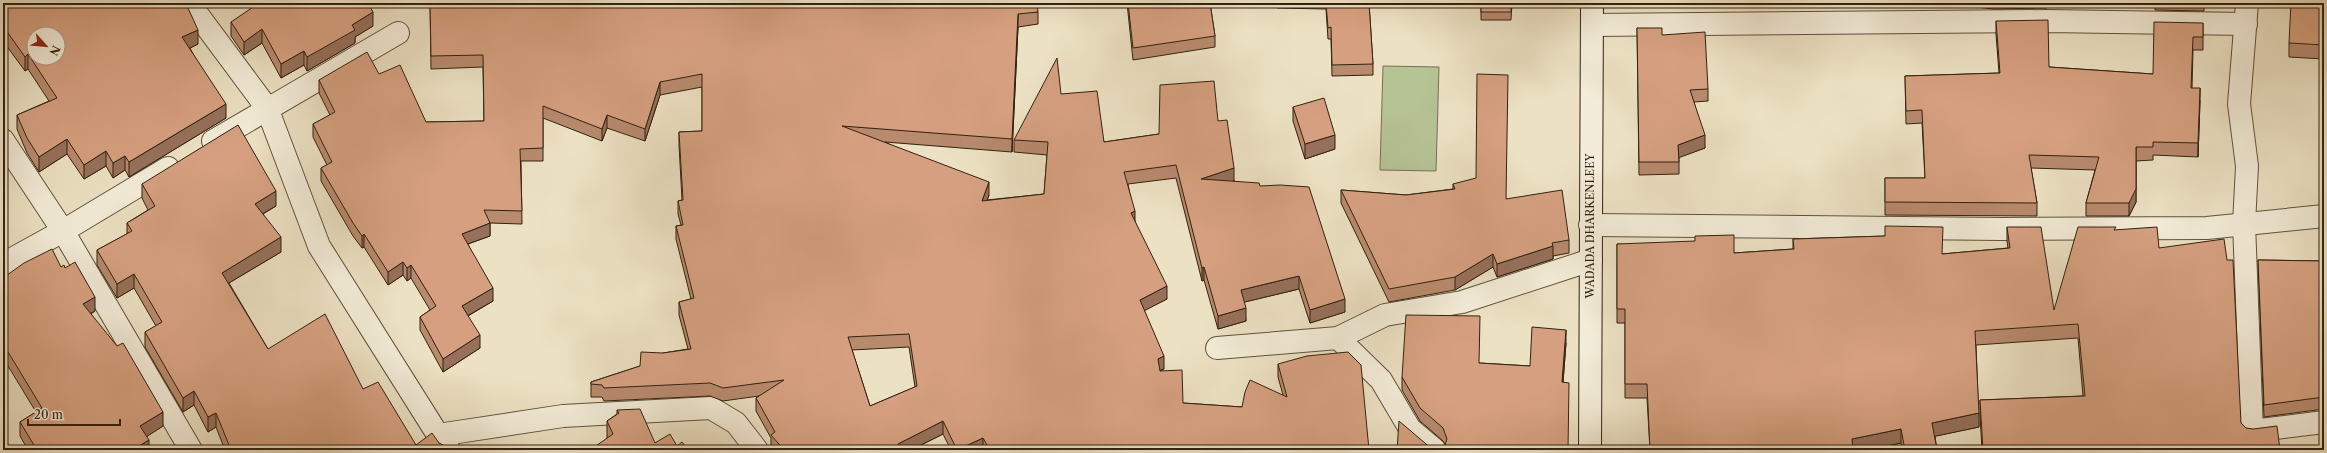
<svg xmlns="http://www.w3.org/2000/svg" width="2327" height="453" font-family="'Libre Caslon Text',serif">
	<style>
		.green { fill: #b6c395; stroke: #747252 }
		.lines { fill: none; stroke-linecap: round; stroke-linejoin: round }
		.street-casing { stroke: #60513b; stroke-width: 24 }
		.secondary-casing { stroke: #32210e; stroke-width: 24 }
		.street { stroke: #f3ecd8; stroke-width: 22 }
		.secondary { stroke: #f3ecd8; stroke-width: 22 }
		.wall { fill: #b88a6e; stroke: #32210e; fill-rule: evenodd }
		.shaded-wall { fill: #96705a; stroke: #32210e }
		.building { fill: #d6a080; stroke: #32210e; fill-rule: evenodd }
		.labels { text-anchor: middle; stroke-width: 4; stroke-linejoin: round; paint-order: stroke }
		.street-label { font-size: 11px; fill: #32210e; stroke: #f3ecd8 }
	</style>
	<rect width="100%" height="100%" fill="#ece1c3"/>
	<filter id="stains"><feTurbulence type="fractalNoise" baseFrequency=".005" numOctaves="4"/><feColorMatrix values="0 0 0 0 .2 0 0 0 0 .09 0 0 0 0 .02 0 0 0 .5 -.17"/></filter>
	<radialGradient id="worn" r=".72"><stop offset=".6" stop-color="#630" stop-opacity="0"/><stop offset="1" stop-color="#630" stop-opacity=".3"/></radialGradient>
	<polygon class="green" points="1383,66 1439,67 1436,171 1380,170"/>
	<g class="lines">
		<defs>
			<g id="street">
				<polyline points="189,3 267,108 319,246 438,435 449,450"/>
				<polyline points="2247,3 2239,104 2247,166 2244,224 2252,431 2324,422"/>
				<polyline points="1592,25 2047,21 2246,24"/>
				<polyline points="3,140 63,231 191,450"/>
				<polyline points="213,141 398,33"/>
				<polyline points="1590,225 2002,229 2207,228 2324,216"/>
				<polyline points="3,264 63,231 168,168"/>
				<polyline points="1338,338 1381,380 1410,429 1435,450"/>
				<polyline points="1217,348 1338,338 1385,315 1462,302 1591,260"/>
				<polyline points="438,435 563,416 711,408 736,423 757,450"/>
			</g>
			<polyline id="secondary" points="1590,450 1592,3"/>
		</defs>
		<use href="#street" class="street-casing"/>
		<use href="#secondary" class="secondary-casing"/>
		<use href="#street" class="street"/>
		<use href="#secondary" class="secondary"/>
	</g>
	<g class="wall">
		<polygon points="3,3 198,44 190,48 226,118 129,177 125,170 113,178 106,166 84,179 67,154 39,172 27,153 17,129 17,115 49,101 28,69 25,71 3,41"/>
		<path d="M430,3l608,9v12l-20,3 -6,125 -127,-10 104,53 -2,5 57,-6 3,-39 -33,-3v-12l47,-46 43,48 55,-8 59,-13 16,60h-1l27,5 85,126 -35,11 -11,-34 -55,13 2,19 -28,8 -14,-49 -2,1 -26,-103 -48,6 7,38 32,77 -23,11 20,59 -4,2 23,32 59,4 41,-12 -5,-18v-13l91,86h-418l-8,-16 -32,16h-139l-1,-2v-10l-15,-27v-13l3,-2 -36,5 -13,-5 -106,5 -2,-4h-11v-15l49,-16 23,-13 25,-4 -9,-34v-13l12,-3 -15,-60v-13l5,-1 -3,-11v-13l4,-1 -3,-55v-13l23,-1v-44l-42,8 -15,46 -38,-13 -5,13 -59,-23v43h-22l1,63 -32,-1v13l-22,8 25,57 -25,15 12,32 -37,24 -23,-42v-13l10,-7 -19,-32 -4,3 -4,-6 -15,10 -24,-38 -2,1 -9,-12 -32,-55v-13l6,-3 -14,-28v-13l17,-9 -11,-22v-13l60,-6 47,48 58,-1 -1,-54 -52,2zM909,347l6,40 -45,19 -18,-56z"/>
		<polygon points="1127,3 1210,3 1215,36 1215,47 1133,60"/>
		<polygon points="1262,3 1369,3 1373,64 1373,75 1332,76 1331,39 1328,39 1326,9 1277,8 1277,4"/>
		<polygon points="1481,3 1512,3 1511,20 1481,20"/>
		<rect x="1825" y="3" width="69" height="1"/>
		<polygon points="1936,3 2047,3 2047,8 1994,9"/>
		<polygon points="2155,3 2204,3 2204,11 2155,10"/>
		<polygon points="2324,3 2324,59 2289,57 2289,43"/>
		<polygon points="1996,21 2049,67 2153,74 2203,23 2203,50 2193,50 2192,88 2200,101 2198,157 2153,155 2153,160 2136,161 2136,202 2129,216 2086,216 2086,203 2095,170 2031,168 2037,203 2037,216 1885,215 1885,178 1925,178 1922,123 1906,124 1905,76 1999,73 1996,34"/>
		<polygon points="231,22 373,26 355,37 355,43 307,71 304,65 281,78 262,43 244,55 231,36"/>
		<polygon points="1637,28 1662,35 1708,89 1708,101 1694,102 1705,148 1679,157 1679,174 1639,175"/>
		<polygon points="1293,107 1335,149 1305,159 1293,121"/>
		<polygon points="142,184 276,206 263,214 281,252 229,283 268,349 363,389 416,445 439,443 449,450 225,450 216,427 208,432 194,405 183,412 145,347 145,332 156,326 134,288 117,298 97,265 97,250 127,234 127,223 148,210 142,198"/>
		<polygon points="1453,184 1506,199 1569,240 1569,253 1553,256 1553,259 1497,277 1493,267 1455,290 1389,302 1341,203 1341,190 1406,195 1453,189"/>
		<polygon points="2007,227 2054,310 2116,230 2159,248 2241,423 2246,428 2280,450 1982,450 1980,415 1980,400 2083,396 2078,338 1976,345 1979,427 1935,436 1937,450 1902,450 1901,443 1868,450 1650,450 1647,398 1625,398 1625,323 1617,323 1617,244 1734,253 1793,249 1793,239 1885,236 1942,254 2008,248 2007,241"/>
		<polygon points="2258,260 2324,261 2324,409 2264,417"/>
		<polygon points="61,267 95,311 91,314 163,426 147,436 149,450 28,450 20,436 20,422 36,412 5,361 3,363 3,278"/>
		<polygon points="1566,343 1563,382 1568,450 1432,449 1440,449 1445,445 1443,441 1420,421 1402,390 1402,377 1479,363 1530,366"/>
		<polygon points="617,410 655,443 677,446 607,438 607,421 617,414"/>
	</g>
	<g class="shaded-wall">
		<polygon points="373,12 373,26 355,37 355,43 307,71 307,57 352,25"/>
		<polygon points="1018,14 1018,27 1012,152 1012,139"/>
		<polygon points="262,29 262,43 244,55 244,42"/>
		<polygon points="198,30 198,44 182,52 182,37"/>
		<polygon points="304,51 304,65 281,78 281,64"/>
		<polygon points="28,54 28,69 25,71 25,57"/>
		<polygon points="660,82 660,95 645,141 645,129"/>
		<polygon points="2200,88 2200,101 2198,157 2198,143"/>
		<polygon points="226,104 226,118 129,177 129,162"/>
		<polygon points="607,115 607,128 602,141 602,129"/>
		<polygon points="1335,135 1335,149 1305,159 1305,144"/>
		<polygon points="1705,135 1705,148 1678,158 1678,145"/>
		<polygon points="67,139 67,154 39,172 39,157"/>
		<polygon points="2136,147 2136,202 2129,216 2129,203"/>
		<polygon points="106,151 106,166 84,179 84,165"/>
		<polygon points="125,156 125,170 113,178 113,163"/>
		<polygon points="1234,168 1234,181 1201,191 1201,179"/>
		<polygon points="989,182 989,195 982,214 982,201"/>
		<polygon points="276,191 276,206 255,218 255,204"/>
		<polygon points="1135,211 1135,224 1131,213"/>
		<polygon points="490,223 490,236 462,246 462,234"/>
		<polygon points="364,234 364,247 362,248 362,236"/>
		<polygon points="281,237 281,252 222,287 222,273"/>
		<polygon points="1553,246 1553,259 1497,277 1497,264"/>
		<polygon points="1493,254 1493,267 1455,290 1455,277"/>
		<polygon points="403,262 403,275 388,285 388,272"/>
		<polygon points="411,265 411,278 407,281 407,268"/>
		<polygon points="1204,267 1204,280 1202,281 1202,268"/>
		<polygon points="134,274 134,288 117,298 117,284"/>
		<polygon points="1299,276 1299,289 1241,303 1241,290"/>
		<polygon points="1167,286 1167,299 1140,313 1140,300"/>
		<polygon points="493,288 493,301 462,319 462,306"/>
		<polygon points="95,297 95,311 83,318 83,304"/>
		<polygon points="1345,299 1345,312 1310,323 1310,310"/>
		<polygon points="1246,308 1246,321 1218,329 1218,316"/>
		<polygon points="1566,330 1566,343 1562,395 1562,382"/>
		<polygon points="480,335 480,348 443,372 443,359"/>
		<polygon points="5,347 5,361 3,363 3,348"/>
		<polygon points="1164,356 1164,369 1158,371 1158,359"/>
		<polygon points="194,391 194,405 183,412 183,398"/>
		<polygon points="163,412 163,426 140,441 140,426"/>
		<polygon points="216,413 216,427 208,432 208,417"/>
		<polygon points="1979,413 1979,427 1932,437 1932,423"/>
		<polygon points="943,421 943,434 911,450 898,450 898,444"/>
		<polygon points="1901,429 1901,443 1868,450 1852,450 1852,439"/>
		<polygon points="983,438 983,450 958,450"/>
		<polygon points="149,440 149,450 139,450 139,446"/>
	</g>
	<g class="building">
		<path d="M3,3h181l4,5 10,22 -16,7 44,67 -97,58 -4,-6 -12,7 -7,-12 -22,14 -17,-26 -28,18 -12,-19 -10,-23 40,-17 -29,-44 -3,3 -22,-31zM34,34h24v24h-24z"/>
		<polygon points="259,3 368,3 373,12 352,25 355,30 307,57 304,51 281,64 262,29 244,42 231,22"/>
		<path d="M430,3h607l1,9 -20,2 -6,125 -170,-13 147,56 -7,19 62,-7 4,-52 -34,-2 43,-82 4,36 36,-3 7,51 55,-8 1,-49 54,-4 4,40 9,-1 7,48 -33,11 58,4 1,3 20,-1 29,2 36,112 -35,11 -11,-34 -58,14 5,18 -28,8 -14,-49 -2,1 -26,-103 -52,7 11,39 -4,2 36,73 -27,14 24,56 -6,3 2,12 22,-1 1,33 59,4 3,-15 5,-12 37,17 -9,-33 29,-8 41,-4 13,13 8,85h-379l-7,-12 -26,12 -14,-29 -45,23 3,6h-117l-13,-15 4,-3 -19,-34 28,-18 -61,8 -13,-5 -106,5 -2,-3 -11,-1v-2l49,-16 1,-14 22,1 28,-4 -12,-47 15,-4 -18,-72 7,-1 -5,-24 5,-1 -4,-68 23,-1v-57l-42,8 -15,47 -38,-14 -5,14 -59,-23v42l-23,1 2,62 -38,-1 6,13 -28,11 31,54 -31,18 18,29 -37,24 -23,-42 16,-11 -25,-41 -4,3 -4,-6 -15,10 -24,-38 -2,2 -9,-13 -32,-55 11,-6 -19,-38 22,-12 -16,-32 48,-28 12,22 21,-9 26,57 58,-1 -1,-66 -52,1zM909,334l8,52 -47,20 -22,-69z"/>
		<polygon points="1128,3 1210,3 1215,36 1133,48"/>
		<polygon points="1326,3 1369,3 1373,64 1332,65 1331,27 1328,28"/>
		<rect x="1481" y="3" width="30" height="9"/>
		<polygon points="2291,3 2324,3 2324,45 2289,43"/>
		<polygon points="2048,20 2049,67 2153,74 2154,22 2203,23 2203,37 2193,37 2191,88 2200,88 2198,143 2153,142 2153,147 2136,147 2136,189 2129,203 2086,203 2099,157 2029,155 2037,203 1885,202 1885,178 1925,178 1922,110 1906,111 1905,76 2000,73 1996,21"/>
		<polygon points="1637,28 1662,28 1662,35 1705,32 1708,89 1690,90 1705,135 1678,145 1679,162 1639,162"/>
		<polygon points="1477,74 1508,75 1506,199 1562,190 1569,240 1552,243 1553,246 1497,264 1493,254 1455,277 1389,289 1341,190 1406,195 1455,189 1453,184 1476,178"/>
		<polygon points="1324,98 1335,135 1305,144 1293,107"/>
		<polygon points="238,125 276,191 255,204 281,237 222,273 268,349 325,314 363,389 378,382 416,445 432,433 439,443 447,447 449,450 231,450 216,413 208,417 194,391 183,398 145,332 162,322 134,274 117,284 97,250 132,231 127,223 155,206 142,184"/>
		<polygon points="1885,226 1943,227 1942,254 2010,248 2007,227 2041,227 2054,310 2078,227 2116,227 2114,230 2157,227 2159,248 2224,239 2227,260 2233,260 2241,423 2246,428 2253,429 2277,426 2280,450 1983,450 1980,400 2085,396 2078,324 1975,331 1979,413 1932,423 1937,450 1905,450 1901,429 1852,439 1853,450 1650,450 1647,384 1625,384 1625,309 1617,309 1617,244 1695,241 1695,236 1734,235 1734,253 1794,249 1793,239 1885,236"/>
		<polygon points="52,249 61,267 64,265 65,268 75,262 95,297 83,304 117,346 123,343 163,412 140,426 149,440 139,446 142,450 37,450 20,422 42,408 5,347 3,348 3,278 24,263"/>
		<polygon points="2258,260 2324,261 2324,397 2264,405"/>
		<polygon points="1406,315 1480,316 1479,363 1530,366 1532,327 1566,330 1562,382 1569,383 1568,450 1397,450 1399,421 1432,449 1440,449 1445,445 1447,439 1443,428 1420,408 1402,377"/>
		<polygon points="640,409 655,443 670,434 677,446 682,442 688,450 590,450 613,434 607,421 619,413 617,410"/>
	</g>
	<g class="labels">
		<g class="street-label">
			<text transform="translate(1590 226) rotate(-90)" y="4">WADADA DHARKENLEEY</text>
		</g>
	</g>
	<rect width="2327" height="453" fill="none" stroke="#ece1c3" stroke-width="16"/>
	<rect x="4" y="4" width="2319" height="445" fill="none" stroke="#32210e" stroke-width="2"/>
	<rect x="8" y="8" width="2311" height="437" fill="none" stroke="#32210e"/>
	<g transform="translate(46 46) rotate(117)"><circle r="19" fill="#f3ecd8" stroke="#a69b87"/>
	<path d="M0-3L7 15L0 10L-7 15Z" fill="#8f2418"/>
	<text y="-6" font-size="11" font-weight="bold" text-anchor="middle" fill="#32210e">N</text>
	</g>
	<path d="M28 419v6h92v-6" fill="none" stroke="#32210e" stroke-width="2"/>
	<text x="34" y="419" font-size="12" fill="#32210e" stroke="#f3ecd8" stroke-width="3" paint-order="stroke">20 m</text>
	<rect width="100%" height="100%" filter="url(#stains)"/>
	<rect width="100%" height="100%" fill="url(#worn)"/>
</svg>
